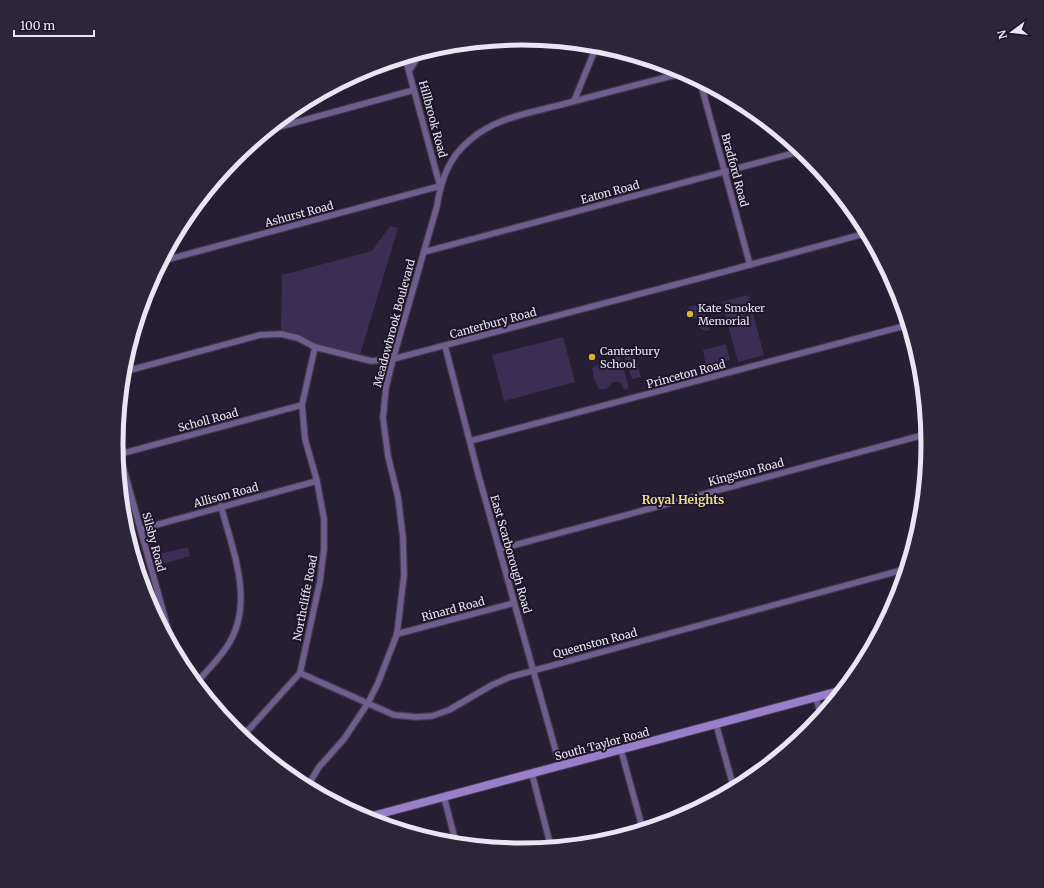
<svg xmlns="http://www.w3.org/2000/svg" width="1044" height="888" font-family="Merriweather,serif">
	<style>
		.green { fill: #3c2d55 }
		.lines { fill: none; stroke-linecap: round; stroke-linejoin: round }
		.street-casing { stroke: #413b4f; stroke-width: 8 }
		.secondary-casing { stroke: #413b4f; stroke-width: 10 }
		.street { stroke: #6f5e8d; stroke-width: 5.5 }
		.secondary { stroke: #9a7eca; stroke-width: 8 }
		.poi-dot { fill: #dbb233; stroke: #1d1529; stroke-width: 1.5 }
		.labels { text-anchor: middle; stroke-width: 4; stroke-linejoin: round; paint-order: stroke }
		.street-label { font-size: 11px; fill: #eae5f3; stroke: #1d1529 }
		.poi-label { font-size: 11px; fill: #eae5f3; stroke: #1d1529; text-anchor: start }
		.neighbourhood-label { font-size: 12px; font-weight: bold; fill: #f4d88c; stroke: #1d1529 }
		.rim { fill: none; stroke: #eae5f3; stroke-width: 5 }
	</style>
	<rect width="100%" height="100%" fill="#261f34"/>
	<g class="green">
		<polygon points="390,226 398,228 359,358 281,334 282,275 372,251"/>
		<polygon points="748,295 764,355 738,362 722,302"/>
		<polygon points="703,303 710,330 705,331 700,328 698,319 691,317 688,307"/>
		<polygon points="563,337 575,382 504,401 492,355"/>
		<polygon points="726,344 730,360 706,366 703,350"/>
		<polygon points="634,352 641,377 632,379 624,354"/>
		<polygon points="620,355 629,388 624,390 620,382 613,382 606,389 599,389 594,379 592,368 600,364 608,367 616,362 615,357"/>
		<polygon points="188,547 190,556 158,565 155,555"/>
	</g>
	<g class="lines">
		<defs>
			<g id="street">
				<polyline points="405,57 440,186"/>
				<polyline points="409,71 421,52"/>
				<polyline points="700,81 750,265"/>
				<polyline points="574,101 597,45"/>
				<polyline points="268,130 414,90"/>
				<polyline points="424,252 802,151"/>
				<polyline points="162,261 440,186"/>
				<polyline points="445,346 479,477 560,766"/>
				<polyline points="123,372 260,335 281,334 298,338 315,347 371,361 393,359 727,271 867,233"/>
				<polyline points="116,441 173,647"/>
				<polyline points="470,441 908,325"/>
				<polyline points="120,454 302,405"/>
				<polyline points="141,529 317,481"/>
				<polyline points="500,549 927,434"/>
				<polyline points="397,634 514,603"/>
				<polyline points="300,673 394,715 417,717 432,716 449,710 492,685 510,677 906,569"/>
				<path d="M196,683c10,-11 21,-22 30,-35 30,-43 7,-96 -5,-142"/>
				<polyline points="816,697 821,717"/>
				<polyline points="716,724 734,789"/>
				<polyline points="242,737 300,673 320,581 324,549 324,519 317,481 305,439 302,405 315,347"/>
				<polyline points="621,750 643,830"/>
				<polyline points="532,774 551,847"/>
				<path d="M307,787l12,-20 25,-28 24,-36 10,-20 19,-49 7,-59 -1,-37 -5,-41 -10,-41 -5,-38 3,-31 7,-28 44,-153c4,-26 12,-49 33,-66 25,-22 59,-27 90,-35 41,-11 83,-22 124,-32"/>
				<polyline points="444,797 456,843"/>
			</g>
			<polyline id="secondary" points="365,818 843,690"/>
		</defs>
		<use href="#street" class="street-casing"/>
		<use href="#secondary" class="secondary-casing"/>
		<use href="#street" class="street"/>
		<use href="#secondary" class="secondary"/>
	</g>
	<g class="poi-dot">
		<circle cx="690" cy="314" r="4"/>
		<circle cx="592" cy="357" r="4"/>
	</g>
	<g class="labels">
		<g class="street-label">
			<text transform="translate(433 119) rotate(75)" y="4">Hillbrook Road</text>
			<text transform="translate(735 170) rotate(75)" y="4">Bradford Road</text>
			<text transform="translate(610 192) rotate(-15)" y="4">Eaton Road</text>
			<text transform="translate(299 214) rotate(-15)" y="4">Ashurst Road</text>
			<text transform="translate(394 323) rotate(-75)" y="4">Meadowbrook Boulevard</text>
			<text transform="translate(493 323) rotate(-15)" y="4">Canterbury Road</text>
			<text transform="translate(686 374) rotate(-15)" y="4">Princeton Road</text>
			<text transform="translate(208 420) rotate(-15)" y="4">Scholl Road</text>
			<text transform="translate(746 472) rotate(-15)" y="4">Kingston Road</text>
			<text transform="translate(226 495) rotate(-15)" y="4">Allison Road</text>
			<text transform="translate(154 542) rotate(75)" y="4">Silsby Road</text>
			<text transform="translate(511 554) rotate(74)" y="4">East Scarborough Road</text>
			<text transform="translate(305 598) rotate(-79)" y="4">Northcliffe Road</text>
			<text transform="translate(453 609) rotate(-15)" y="4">Rinard Road</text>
			<text transform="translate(595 643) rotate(-15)" y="4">Queenston Road</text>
			<text transform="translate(602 744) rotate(-15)" y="4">South Taylor Road</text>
		</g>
		<g class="poi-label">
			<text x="698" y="312">Kate Smoker<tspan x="698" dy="13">Memorial</tspan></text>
			<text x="600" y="355">Canterbury<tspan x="600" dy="13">School</tspan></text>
		</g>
		<g class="neighbourhood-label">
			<text x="683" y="504">Royal Heights</text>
		</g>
	</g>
	<path d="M0 0H1044V888H0ZM123 444a399 399 0 1 1 798 0a399 399 0 1 1-798 0Z" fill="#2d2639" fill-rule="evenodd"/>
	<path class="rim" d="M123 444a399 399 0 1 1 798 0a399 399 0 1 1-798 0Z"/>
	<g transform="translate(1012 32) rotate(255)" stroke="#1d1529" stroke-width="3" paint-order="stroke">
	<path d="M0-3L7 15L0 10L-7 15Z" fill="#eae5f3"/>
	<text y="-6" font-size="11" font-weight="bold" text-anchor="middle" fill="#eae5f3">N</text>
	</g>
	<path d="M14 30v6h80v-6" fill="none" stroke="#eae5f3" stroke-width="2"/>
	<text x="20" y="30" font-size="12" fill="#eae5f3" stroke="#1d1529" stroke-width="3" paint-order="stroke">100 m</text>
</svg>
